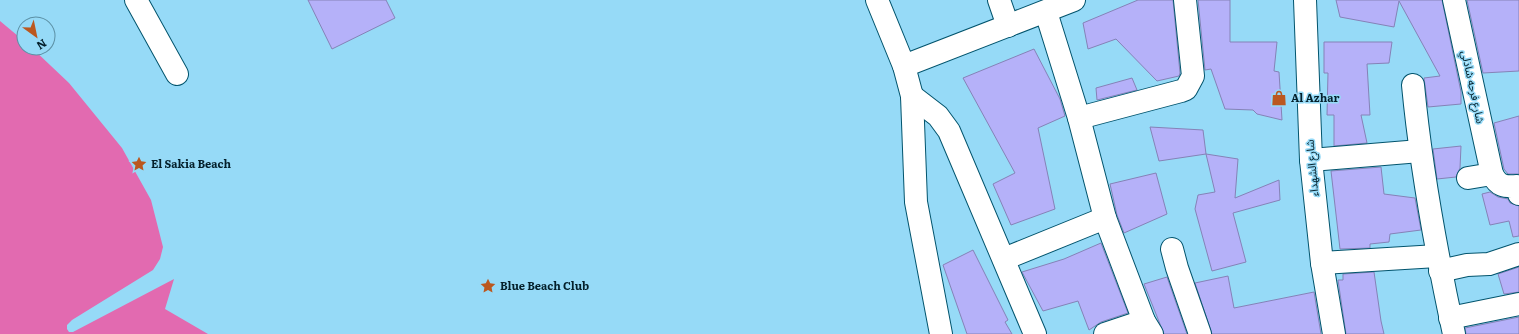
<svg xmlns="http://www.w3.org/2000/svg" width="1519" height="334" font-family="Literata,'Noto Sans Arabic',serif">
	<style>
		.water { fill: #e26ab0 }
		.building { fill: #b5b1f9; stroke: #8582b7 }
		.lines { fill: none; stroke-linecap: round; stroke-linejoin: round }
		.minor-casing { stroke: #02546d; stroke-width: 24 }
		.tertiary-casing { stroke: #02546d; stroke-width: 24 }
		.minor { stroke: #fff; stroke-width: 22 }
		.tertiary { stroke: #fff; stroke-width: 22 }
		.labels { text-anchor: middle; stroke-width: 3; stroke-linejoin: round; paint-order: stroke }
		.street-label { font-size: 11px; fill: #04202b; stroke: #96daf7 }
		.poi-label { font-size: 11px; font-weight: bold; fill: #04202b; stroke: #96daf7; text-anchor: start }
	</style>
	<rect width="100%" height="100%" fill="#96daf7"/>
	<polygon class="water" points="0,21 24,41 24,48 32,48 69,83 122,148 151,200 163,247 160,259 153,270 72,320 67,325 67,329 69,332 73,332 174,279 165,309 208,334 0,334"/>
	<g class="building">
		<polygon points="308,0 386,0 395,18 332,49"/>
		<polygon points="1138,0 1173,0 1180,73 1179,76 1157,81 1116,39 1088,49 1083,23"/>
		<polygon points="1198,0 1230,0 1230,42 1277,42 1274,71 1279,72 1282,120 1257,114 1253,110 1225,109 1211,69 1205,70"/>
		<polygon points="1336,0 1442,0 1461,92 1461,104 1428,107 1424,78 1440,76 1399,1 1394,27 1340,17"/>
		<polygon points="1467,0 1519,0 1519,71 1483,73"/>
		<polygon points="1324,42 1392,42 1389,63 1367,64 1370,115 1361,115 1367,143 1334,146 1334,115 1327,115 1328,73 1324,73"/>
		<polygon points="1034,49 1060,99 1065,116 1038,128 1055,209 1011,225 993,184 1015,173 963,78"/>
		<polygon points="1132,78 1137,90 1097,100 1096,88"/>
		<polygon points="1519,116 1519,174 1508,174 1504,169 1494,123"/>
		<polygon points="1150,127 1203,130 1206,154 1159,161"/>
		<polygon points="1461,146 1460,168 1456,177 1437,179 1433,149"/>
		<polygon points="1206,154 1238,159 1235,198 1279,180 1280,200 1233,213 1246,262 1212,271 1195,209 1198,195 1215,192"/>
		<polygon points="1381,167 1384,194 1415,198 1421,230 1390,234 1389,242 1370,244 1370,248 1340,249 1331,171"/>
		<polygon points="1156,173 1167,214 1124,233 1117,215 1110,184"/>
		<polygon points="1490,192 1498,197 1508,199 1510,203 1519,206 1519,236 1513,237 1509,221 1490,225 1482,194"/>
		<polygon points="1101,243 1128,313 1101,322 1089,330 1078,301 1043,311 1022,272 1064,259"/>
		<polygon points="973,250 1008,320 1005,322 1012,334 967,334 943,265"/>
		<polygon points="1519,267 1519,292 1504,294 1498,274"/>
		<polygon points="1374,272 1381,321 1384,334 1346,334 1338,280 1343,280 1343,274"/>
		<polygon points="1228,276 1234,308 1314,292 1321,334 1212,334 1195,283"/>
		<polygon points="1167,277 1187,334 1164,334 1144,284"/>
		<polygon points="1519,317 1519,334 1466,334 1465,328"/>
	</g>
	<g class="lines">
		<defs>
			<g id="minor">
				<polyline points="136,0 177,74"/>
				<polyline points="877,0 904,66 912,96 916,202 941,334"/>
				<polyline points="999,0 1008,26"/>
				<path d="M1454,0l38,174c6,12 12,13 25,12l2,8"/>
				<polyline points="1046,12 1079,118 1105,218 1144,321 1152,334"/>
				<polyline points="904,66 1074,0"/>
				<path d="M1413,85c8,84 23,166 41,249"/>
				<polyline points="912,96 938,116 949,131 1035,334"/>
				<polyline points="1079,118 1181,91 1186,89 1193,76 1185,0"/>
				<polyline points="1311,160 1420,151"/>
				<polyline points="1468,178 1492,174"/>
				<polyline points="1172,249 1177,268 1200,334"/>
				<polyline points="1004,259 1105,218"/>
				<polyline points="1322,263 1437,256"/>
				<polyline points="1440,271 1467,265 1489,264 1519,254"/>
				<polyline points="1450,318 1519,304"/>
				<polyline points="1105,334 1144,321"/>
			</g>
			<polyline id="tertiary" points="1305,0 1311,160 1322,263 1334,334"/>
		</defs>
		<use href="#minor" class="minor-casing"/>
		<use href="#tertiary" class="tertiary-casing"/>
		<use href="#minor" class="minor"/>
		<use href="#tertiary" class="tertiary"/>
	</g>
	<defs>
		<symbol id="shop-bare" viewBox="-9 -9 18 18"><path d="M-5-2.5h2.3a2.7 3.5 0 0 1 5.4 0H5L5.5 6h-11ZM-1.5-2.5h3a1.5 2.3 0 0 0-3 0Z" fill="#bb581f" stroke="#96daf7" stroke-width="2.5" paint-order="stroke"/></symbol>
		<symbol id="sight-bare" viewBox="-9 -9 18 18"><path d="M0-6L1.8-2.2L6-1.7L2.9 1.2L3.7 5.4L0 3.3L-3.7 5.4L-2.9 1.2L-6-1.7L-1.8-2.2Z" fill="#bb581f" stroke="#96daf7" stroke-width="2.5" paint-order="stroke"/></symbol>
	</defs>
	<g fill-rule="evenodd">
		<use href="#shop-bare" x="1268" y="87" width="22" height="22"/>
		<use href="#sight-bare" x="128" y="153" width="22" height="22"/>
		<use href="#sight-bare" x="477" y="275" width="22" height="22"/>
	</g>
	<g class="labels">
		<g class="street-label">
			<text transform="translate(1473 87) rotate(78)" y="4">شارع فرحه شاذلي</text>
			<text transform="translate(1312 168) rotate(-95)" y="4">شارع الشهداء</text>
		</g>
		<g class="poi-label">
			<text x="1291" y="102">Al Azhar</text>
			<text x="151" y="168">El Sakia Beach</text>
			<text x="500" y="290">Blue Beach Club</text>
		</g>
	</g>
	<g transform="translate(36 36) rotate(147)"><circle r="19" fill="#96daf7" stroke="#5c90a5"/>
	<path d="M0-3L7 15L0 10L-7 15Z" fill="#bb581f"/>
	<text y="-6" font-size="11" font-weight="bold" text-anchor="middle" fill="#04202b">N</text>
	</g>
</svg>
